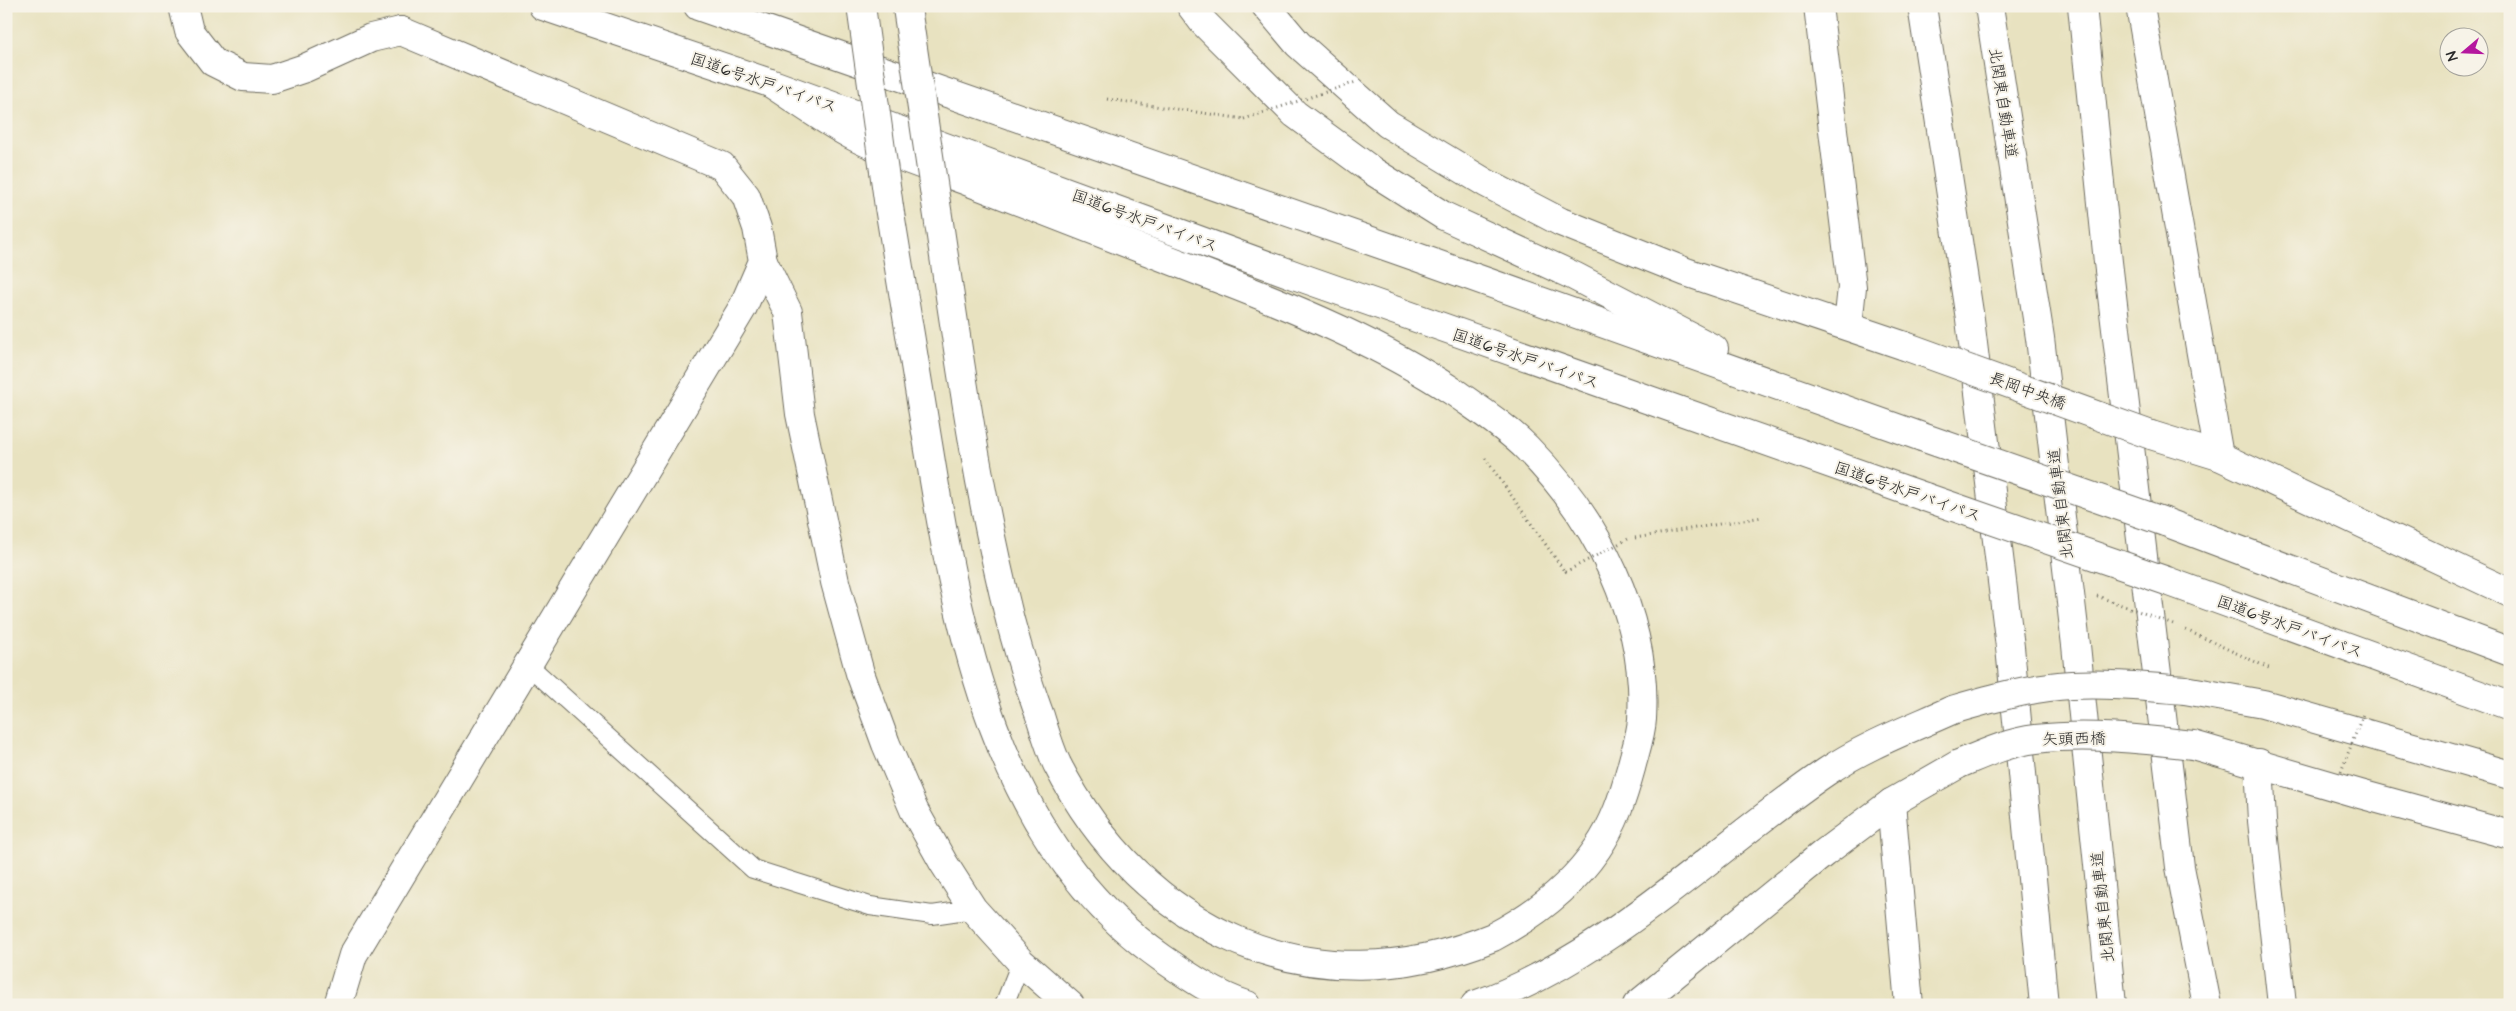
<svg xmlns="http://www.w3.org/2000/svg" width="2516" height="1011" font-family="'Architects Daughter','Klee One',sans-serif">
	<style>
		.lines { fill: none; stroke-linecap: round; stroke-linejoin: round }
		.lane-casing { stroke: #6d6b5f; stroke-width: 20 }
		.street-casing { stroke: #6d6b5f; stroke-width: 30 }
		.secondary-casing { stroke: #6d6b5f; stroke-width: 30 }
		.highway-casing { stroke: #6d6b5f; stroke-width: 30 }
		.path { stroke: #6d6b5f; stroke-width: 3; stroke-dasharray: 1 4; stroke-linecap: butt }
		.lane { stroke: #fff; stroke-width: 18 }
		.street { stroke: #fff; stroke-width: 28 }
		.secondary { stroke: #fff; stroke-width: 28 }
		.highway { stroke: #fff; stroke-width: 28 }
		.street-bridge-casing { stroke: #6d6b5f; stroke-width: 30; stroke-linecap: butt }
		.highway-bridge-casing { stroke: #6d6b5f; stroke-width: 30; stroke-linecap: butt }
		.path-bridge { stroke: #6d6b5f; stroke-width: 3; stroke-dasharray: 1 4; stroke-linecap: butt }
		.street-bridge { stroke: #fff; stroke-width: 28 }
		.highway-bridge { stroke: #fff; stroke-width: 28 }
		.labels { text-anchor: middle; stroke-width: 4; stroke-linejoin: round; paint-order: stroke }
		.street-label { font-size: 16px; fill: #2b2b2b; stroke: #f7f3e8 }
	</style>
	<rect width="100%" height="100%" fill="#f7f3e8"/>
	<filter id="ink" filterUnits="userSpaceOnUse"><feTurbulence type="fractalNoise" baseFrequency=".02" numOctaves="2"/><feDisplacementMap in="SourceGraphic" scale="10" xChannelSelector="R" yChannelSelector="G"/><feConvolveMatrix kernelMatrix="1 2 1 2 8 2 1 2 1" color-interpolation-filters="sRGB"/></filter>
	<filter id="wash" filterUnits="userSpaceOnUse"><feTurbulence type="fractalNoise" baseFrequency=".0096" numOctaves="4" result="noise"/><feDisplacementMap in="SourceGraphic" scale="20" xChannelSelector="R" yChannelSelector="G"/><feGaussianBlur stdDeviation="1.12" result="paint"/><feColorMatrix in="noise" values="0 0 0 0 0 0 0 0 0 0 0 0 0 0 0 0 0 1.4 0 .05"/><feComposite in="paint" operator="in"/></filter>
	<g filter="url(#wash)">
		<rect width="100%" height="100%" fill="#e8e2c0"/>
	</g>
	<g filter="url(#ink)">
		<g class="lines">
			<defs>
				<g id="lane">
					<polyline points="527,664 753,869 870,906 932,915 973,909"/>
					<polyline points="1004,1005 1021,962"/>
				</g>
				<g id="street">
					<polyline points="1266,6 1298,44 1388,124 1486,183 1561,222 1686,272 1905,346"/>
					<polyline points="1818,6 1852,287 1848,326"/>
					<polyline points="2082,6 2108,262 2180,867 2207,1005"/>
					<polyline points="2140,6 2219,456"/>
					<polyline points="763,261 788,312 800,414 835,582 860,673 886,744 914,810 943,862 973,909 1021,962 1070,1005"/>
					<polyline points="2151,435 2219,456 2510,593"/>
					<polyline points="2193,745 2360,794 2510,835"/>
					<polyline points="2259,763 2262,821 2282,1005"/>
					<polyline points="1891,803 1909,1005"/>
					<polyline points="338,1005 353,955 743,307 763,261 757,228 746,196 722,166 401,31"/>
					<polyline points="1637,1005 1824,853 1891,803 1959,764"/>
				</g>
				<polyline id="secondary" points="183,6 189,31 213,62 243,77 272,79 305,68 371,38 401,31"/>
				<g id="highway">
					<polyline points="543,6 770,83 1297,276 1925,497"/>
					<polyline points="698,6 1414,256 1922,437"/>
					<polyline points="1191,6 1203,22 1295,114 1374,172 1444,216 1574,276 1714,349"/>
					<polyline points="1922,6 1970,319 2010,647 2044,1005"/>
					<polyline points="1989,6 2040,338 2076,645 2112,1005"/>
					<path d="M770,83c28,18 56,39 85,54 37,19 79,31 117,46 83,32 165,64 247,96 83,32 164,66 238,115 24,17 49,33 70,54 70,71 121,169 115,271 -1,16 -7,33 -11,49 -8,29 -16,55 -34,81 -26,38 -64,67 -104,88 -181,74 -351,-5 -436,-173 -7,-15 -12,-32 -17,-48 -12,-32 -21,-63 -30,-96 -33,-131 -51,-264 -71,-397"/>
					<path d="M889,207c13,79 26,158 39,237 30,186 68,399 234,514 26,18 55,38 85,47"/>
					<polyline points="2165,522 2510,652"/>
					<polyline points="2167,581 2510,706"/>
					<polyline points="2185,690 2263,704 2510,775"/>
					<path d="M1475,1005c135,-48 235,-154 351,-233 38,-26 84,-43 126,-62"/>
				</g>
			</defs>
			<use href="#lane" class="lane-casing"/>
			<use href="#street" class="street-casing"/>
			<use href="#secondary" class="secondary-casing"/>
			<use href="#highway" class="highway-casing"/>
			<g class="path">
				<polyline points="1107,99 1244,119"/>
				<polyline points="1485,458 1565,572"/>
				<polyline points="1635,538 1762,517"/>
				<polyline points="2186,630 2271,669"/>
			</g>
			<use href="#lane" class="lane"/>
			<use href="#street" class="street"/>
			<use href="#secondary" class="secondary"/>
			<use href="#highway" class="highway"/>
			<defs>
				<g id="street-bridge">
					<polyline points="1905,346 2151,435"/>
					<path d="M1959,764c24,-10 50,-22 77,-25 52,-6 105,0 157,6"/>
				</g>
				<g id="highway-bridge">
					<polyline points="861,6 889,207"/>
					<polyline points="907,8 939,223"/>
					<polyline points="1922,437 2165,522"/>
					<polyline points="1925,497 2167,581"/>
					<path d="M1952,710c38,-11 79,-23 119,-25 38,-2 76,2 114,5"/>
				</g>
			</defs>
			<use href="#street-bridge" class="street-bridge-casing"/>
			<use href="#highway-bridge" class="highway-bridge-casing"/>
			<g class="path-bridge">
				<polyline points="1244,119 1356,82"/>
				<polyline points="1565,572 1628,539"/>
				<polyline points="2097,596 2176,625"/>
				<polyline points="2341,772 2363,714"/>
			</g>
			<use href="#street-bridge" class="street-bridge"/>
			<use href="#highway-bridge" class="highway-bridge"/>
		</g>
	</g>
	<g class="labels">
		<g class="street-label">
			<text transform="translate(764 82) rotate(19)" y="6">国道6号水戸バイパス</text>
			<text transform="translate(2004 103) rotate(81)" y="6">北関東自動車道</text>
			<text transform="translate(1145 220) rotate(20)" y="6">国道6号水戸バイパス</text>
			<text transform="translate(1526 358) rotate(19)" y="6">国道6号水戸バイパス</text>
			<text transform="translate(2028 390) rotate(20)" y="6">長岡中央橋</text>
			<text transform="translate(1908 491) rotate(19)" y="6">国道6号水戸バイパス</text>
			<text transform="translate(2060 504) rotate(-97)" y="6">北関東自動車道</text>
			<text transform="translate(2290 626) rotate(20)" y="6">国道6号水戸バイパス</text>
			<text transform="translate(2074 738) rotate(-1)" y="6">矢頭西橋</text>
			<text transform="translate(2102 907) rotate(-96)" y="6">北関東自動車道</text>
		</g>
	</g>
	<rect width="2516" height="1011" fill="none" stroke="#f7f3e8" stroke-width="25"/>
	<g transform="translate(2464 52) rotate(251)"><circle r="24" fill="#f7f3e8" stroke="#a5a39c"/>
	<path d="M0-4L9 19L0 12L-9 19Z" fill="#b5179e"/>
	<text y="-8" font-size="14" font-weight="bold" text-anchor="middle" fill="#2b2b2b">N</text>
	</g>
</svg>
